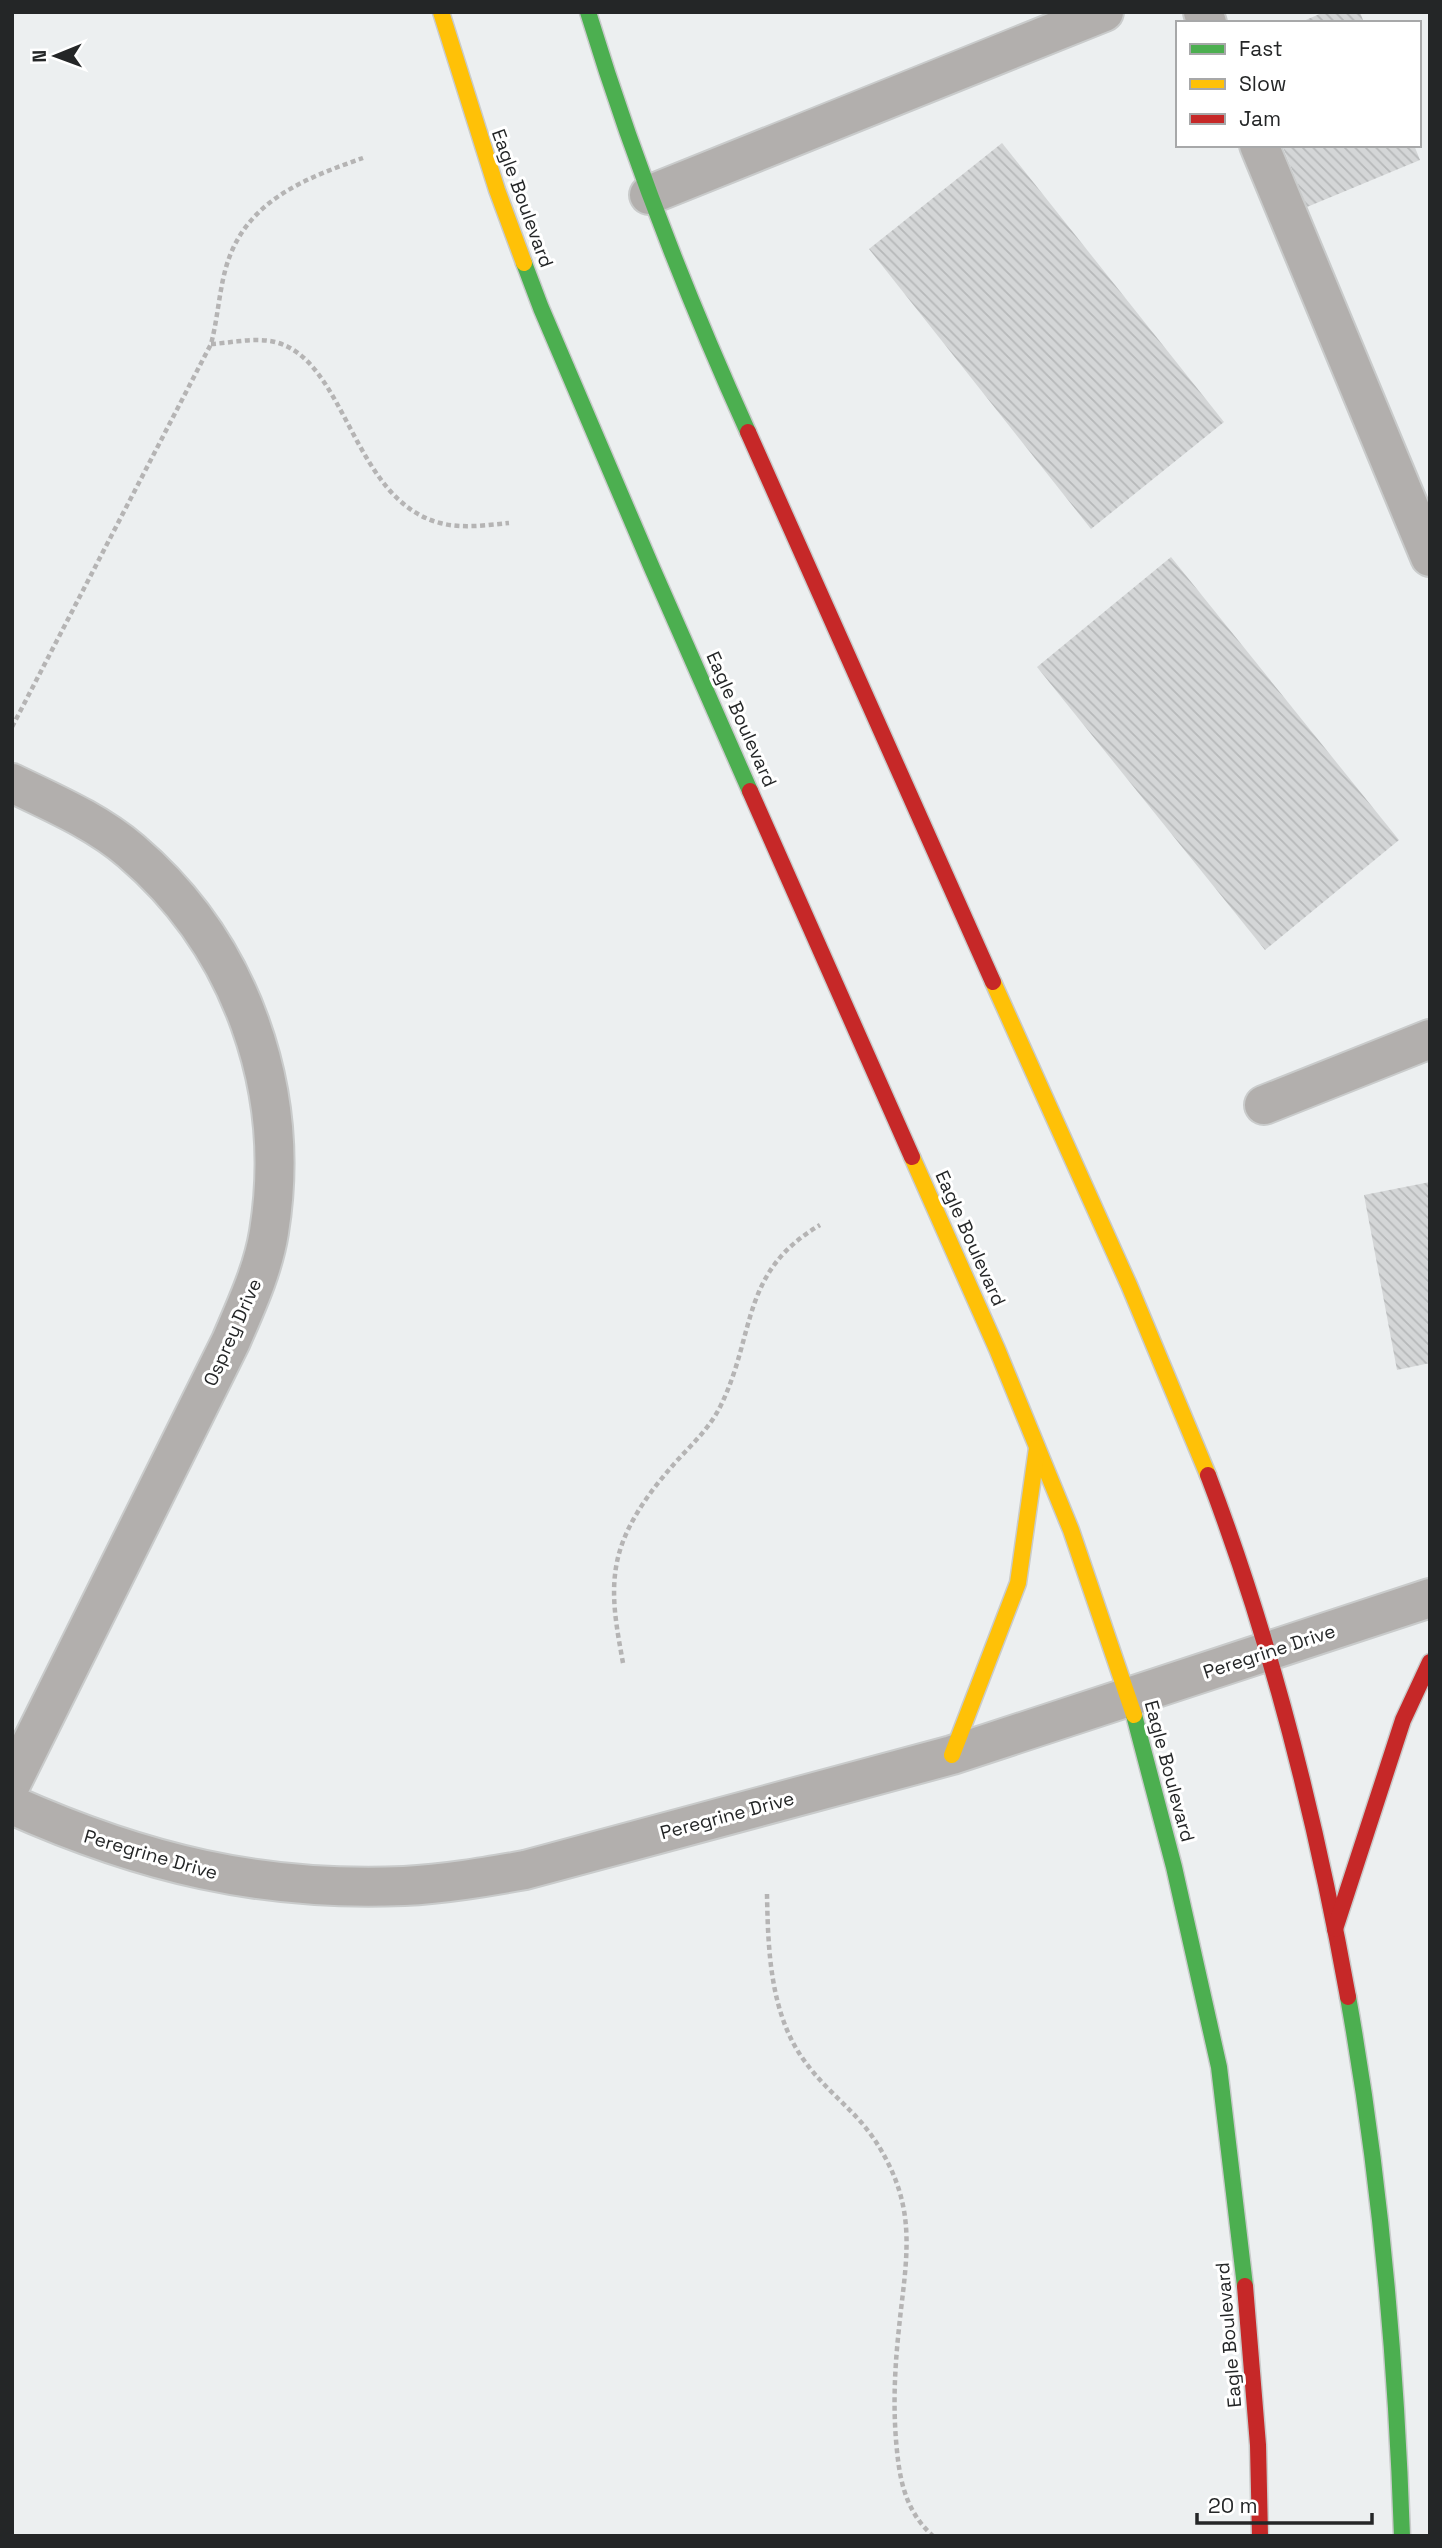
<svg xmlns="http://www.w3.org/2000/svg" width="1442" height="2548" font-family="'Space Grotesk',sans-serif">
	<style>
		.building { fill: url(#building-back-hatch) }
		.lines { fill: none; stroke-linecap: round; stroke-linejoin: round }
		.street-casing { stroke: #c9cbcb; stroke-width: 42 }
		.fast-casing { stroke: #c9cbcb; stroke-width: 19 }
		.slow-casing { stroke: #c9cbcb; stroke-width: 19 }
		.jam-casing { stroke: #c9cbcb; stroke-width: 19 }
		.path { stroke: #b5b4b4; stroke-width: 4.5; stroke-dasharray: 5 3.5; stroke-linecap: butt }
		.street { stroke: #b2afad; stroke-width: 38 }
		.fast { stroke: #4caf50; stroke-width: 16 }
		.slow { stroke: #ffc107; stroke-width: 16 }
		.jam { stroke: #c62828; stroke-width: 16 }
		.labels { text-anchor: middle; stroke-width: 6; stroke-linejoin: round; paint-order: stroke }
		.street-label { font-size: 19px; fill: #242627; stroke: #fff }
	</style>
	<defs>
		<pattern id="building-back-hatch" width="6" height="6" patternUnits="userSpaceOnUse" patternTransform="scale(1.75)"><rect width="6" height="6" fill="#d4d6d7"/><path d="M-1 5l2 2M0 0l6 6M5-1l2 2" fill="none" stroke="#b6b8b9"/></pattern>
	</defs>
	<rect width="100%" height="100%" fill="#eceff0"/>
	<g class="building">
		<polygon points="1324,12 1360,12 1364,23 1299,23"/>
		<polygon points="1002,143 1224,422 1091,529 869,249"/>
		<polygon points="1282,145 1414,145 1420,160 1307,207"/>
		<polygon points="1171,557 1399,840 1265,950 1037,667"/>
		<polygon points="1430,1182 1430,1363 1397,1370 1364,1195"/>
	</g>
	<g class="lines">
		<defs>
			<g id="street">
				<polyline points="1203,12 1207,23"/>
				<polyline points="1259,145 1430,557"/>
				<polyline points="649,195 1104,12"/>
				<path d="M12,783c41,20 84,38 119,68 110,94 161,238 138,381 -6,38 -23,74 -38,109l-219,441"/>
				<polyline points="1264,1105 1430,1039"/>
				<path d="M12,1805c130,58 249,87 392,81 41,-2 81,-9 121,-16l427,-115 478,-157"/>
			</g>
			<g id="fast">
				<path d="M588,12c44,144 98,283 160,420"/>
				<polyline points="524,263 541,308 652,568 750,791"/>
				<polyline points="1134,1715 1174,1867 1219,2067 1245,2286"/>
				<path d="M1348,1997c32,178 48,358 54,539"/>
			</g>
			<g id="slow">
				<polyline points="441,12 497,190 524,263"/>
				<polyline points="993,982 1129,1285 1208,1475"/>
				<polyline points="912,1157 997,1349 1071,1530 1134,1715"/>
				<polyline points="952,1755 1018,1583 1037,1448"/>
			</g>
			<g id="jam">
				<polyline points="748,432 993,982"/>
				<polyline points="750,791 912,1157"/>
				<path d="M1208,1475c64,168 108,344 140,522"/>
				<polyline points="1335,1929 1403,1720 1430,1662"/>
				<polyline points="1245,2286 1258,2445 1260,2536"/>
			</g>
		</defs>
		<use href="#street" class="street-casing"/>
		<use href="#fast" class="fast-casing"/>
		<use href="#slow" class="slow-casing"/>
		<use href="#jam" class="jam-casing"/>
		<g class="path">
			<path d="M211,344c21,-1 43,-7 64,-2 72,18 77,158 165,181 22,6 47,2 69,0"/>
			<path d="M12,727l199,-383c7,-26 8,-54 16,-80 20,-64 79,-86 136,-106"/>
			<path d="M623,1663c-7,-39 -15,-77 -2,-116 9,-27 28,-54 47,-76 18,-22 40,-39 53,-66 35,-72 19,-133 99,-180"/>
			<path d="M767,1894c1,56 3,122 39,169 16,22 36,38 54,58 19,21 36,53 42,80 10,41 1,85 -3,127 -4,37 -6,74 -3,112 3,37 8,70 37,96"/>
		</g>
		<use href="#street" class="street"/>
		<use href="#fast" class="fast"/>
		<use href="#slow" class="slow"/>
		<use href="#jam" class="jam"/>
	</g>
	<g class="labels">
		<g class="street-label">
			<text transform="translate(523 198) rotate(70)" y="7">Eagle Boulevard</text>
			<text transform="translate(742 719) rotate(66)" y="7">Eagle Boulevard</text>
			<text transform="translate(971 1238) rotate(66)" y="7">Eagle Boulevard</text>
			<text transform="translate(232 1332) rotate(-66)" y="7">Osprey Drive</text>
			<text transform="translate(1269 1651) rotate(-18)" y="7">Peregrine Drive</text>
			<text transform="translate(1170 1771) rotate(75)" y="7">Eagle Boulevard</text>
			<text transform="translate(727 1815) rotate(-15)" y="7">Peregrine Drive</text>
			<text transform="translate(151 1854) rotate(16)" y="7">Peregrine Drive</text>
			<text transform="translate(1228 2335) rotate(-95)" y="7">Eagle Boulevard</text>
		</g>
	</g>
	<rect width="1442" height="2548" fill="none" stroke="#242627" stroke-width="28"/>
	<rect x="1176" y="21" width="245" height="126" fill="#ffffff" stroke="#a7a8a9" stroke-width="2"/>
	<rect x="1190" y="44" width="35" height="10" fill="#4caf50" stroke="#a7a8a9" stroke-width="2"/>
	<text x="1239" y="56" font-size="21" fill="#242627">Fast</text>
	<rect x="1190" y="79" width="35" height="10" fill="#ffc107" stroke="#a7a8a9" stroke-width="2"/>
	<text x="1239" y="91" font-size="21" fill="#242627">Slow</text>
	<rect x="1190" y="114" width="35" height="10" fill="#c62828" stroke="#a7a8a9" stroke-width="2"/>
	<text x="1239" y="126" font-size="21" fill="#242627">Jam</text>
	<g transform="translate(56 56) rotate(269)" stroke="#ffffff" stroke-width="5" paint-order="stroke">
	<path d="M0-5L12 26L0 18L-12 26Z" fill="#242627"/>
	<text y="-10" font-size="19" font-weight="bold" text-anchor="middle" fill="#242627">N</text>
	</g>
	<path d="M1197 2513v10h175v-10" fill="none" stroke="#242627" stroke-width="3.5"/>
	<text x="1208" y="2513" font-size="21" fill="#242627" stroke="#ffffff" stroke-width="5" paint-order="stroke">20 m</text>
</svg>
